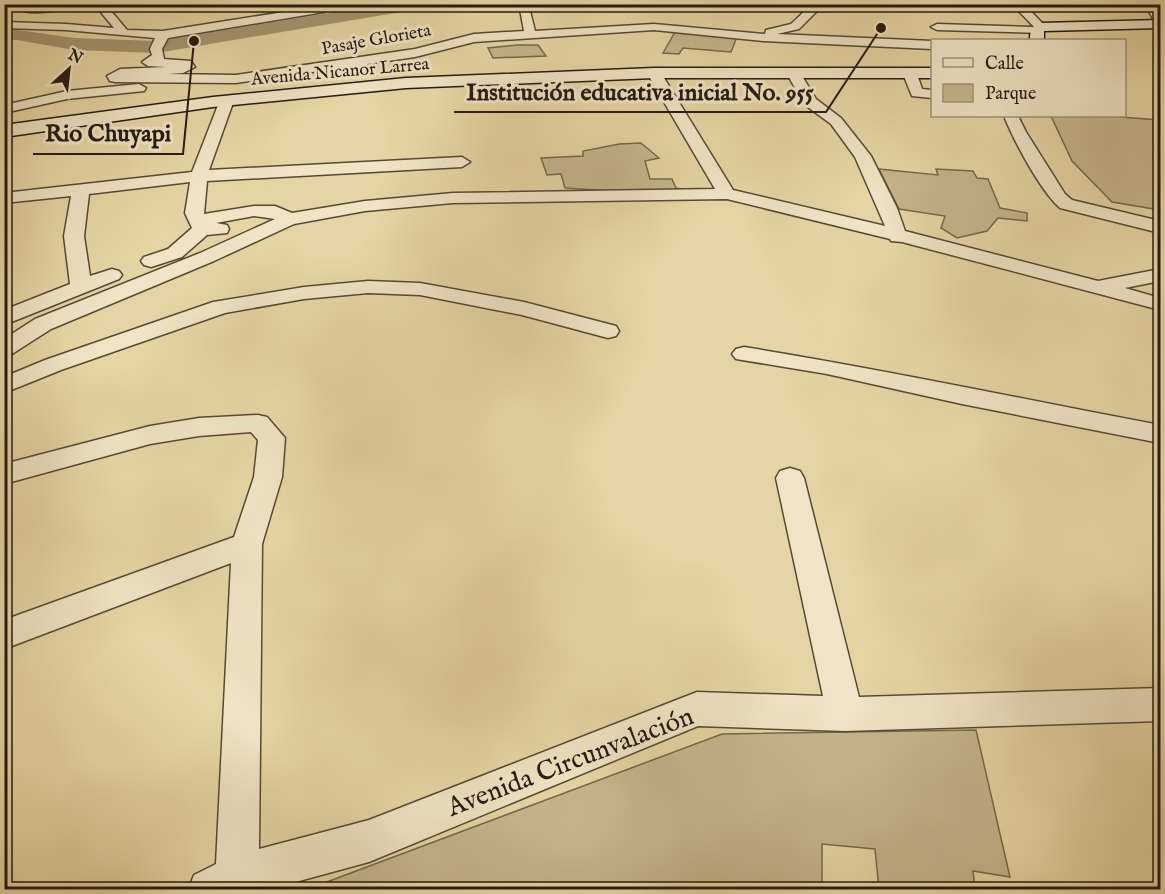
<svg xmlns="http://www.w3.org/2000/svg" width="1165" height="894" font-family="'IM FELL English',serif">
	<style>
		.green { fill: #c5b58b; stroke: #74684e; stroke-width: 1.5 }
		.lines { fill: none; stroke-linecap: round; stroke-linejoin: round }
		.river { fill: #a49672; fill-rule: evenodd }
		.minor-casing { stroke: #544a36; stroke-width: 3 }
		.secondary-casing { stroke: #241b11; stroke-width: 3 }
		.minor { fill: #efe4c4; fill-rule: evenodd }
		.secondary { fill: #efe4c4; fill-rule: evenodd }
		.labels { text-anchor: middle; stroke-width: 6; stroke-linejoin: round; paint-order: stroke }
		.far-street-label { font-size: 18px; fill: #241b11; stroke: #efe4c4 }
		.near-street-label { font-size: 27px; fill: #241b11; stroke: #efe4c4 }
		.leader { fill: none; stroke: #241b11; stroke-width: 2 }
		.callout-dot { fill: #241b11; stroke: #efe4c4; stroke-width: 2 }
		.callout-label { font-size: 24px; text-anchor: middle; font-weight: bold; fill: #241b11; stroke: #efe4c4; stroke-width: 6; stroke-linejoin: round; paint-order: stroke }
	</style>
	<rect width="100%" height="100%" fill="#e6d5a4"/>
	<filter id="stains"><feTurbulence type="fractalNoise" baseFrequency=".00333" numOctaves="4"/><feColorMatrix values="0 0 0 0 .2 0 0 0 0 .09 0 0 0 0 .02 0 0 0 .5 -.17"/></filter>
	<radialGradient id="worn" r=".72"><stop offset=".6" stop-color="#630" stop-opacity="0"/><stop offset="1" stop-color="#630" stop-opacity=".3"/></radialGradient>
	<g class="green">
		<polygon points="675,32 737,37 731,52 683,48 679,54 663,53"/>
		<polygon points="518,45 538,45 546,56 493,58 488,48"/>
		<polygon points="1051,116 1106,116 1160,120 1160,210 1112,202 1072,161"/>
		<polygon points="641,143 659,158 645,161 650,179 672,179 676,188 693,191 629,192 565,188 561,174 547,175 541,158 583,156 583,151 619,144"/>
		<polygon points="879,169 938,175 936,169 973,171 977,178 988,179 1000,208 1027,213 1027,221 998,218 987,231 957,238 941,228 945,216 899,209"/>
		<polygon points="976,730 1010,877 973,871 975,889 879,889 875,849 822,844 822,889 308,889 722,734"/>
	</g>
	<g class="lines">
		<polygon class="river" points="384,4 427,4 419,9 157,53 74,50 17,40 4,40 4,28 74,38 157,41"/>
		<defs>
			<g id="minor">
				<path d="M81,4c-11,7 -55,12 -65,4l5,-3z"/>
				<polygon points="94,4 105,4 127,30 163,31 315,7 312,4 325,4 329,9 324,12 168,38 162,49 164,59 191,61 195,67 183,73 168,74 236,75 415,49 474,34 524,31 519,4 532,4 529,7 535,31 654,24 765,34 766,30 791,24 810,6 853,5 858,8 857,10 817,11 799,29 777,34 932,41 932,49 763,41 654,30 474,42 415,57 236,83 115,82 110,81 107,76 120,69 165,67 148,66 142,62 152,55 150,49 155,38 66,30 4,28 4,22 66,24 114,28"/>
				<polygon points="1012,4 1024,4 1044,25 1046,27 1041,33 937,30 931,27 937,24 1034,27"/>
				<polygon points="1140,4 1156,5 1160,13 1160,26 1156,25 1148,9"/>
				<polygon points="654,69 661,73 733,190 885,226 855,157 831,124 805,105 787,74 789,71 799,71 816,99 841,118 871,156 897,208 905,231 1098,281 1160,269 1160,281 1125,288 1160,298 1160,310 902,242 891,241 890,239 727,199 453,203 365,211 294,224 214,261 51,329 12,354 4,356 4,339 35,319 200,253 275,219 254,216 216,223 227,225 229,229 227,233 207,235 182,257 151,267 144,265 141,261 144,257 168,249 192,228 185,213 190,182 89,194 84,236 90,276 112,269 119,271 122,275 119,279 4,325 4,310 70,284 64,236 71,196 4,203 4,193 192,172 220,100 227,96 234,100 209,170 462,157 470,162 462,167 207,181 204,214 254,206 275,206 292,213 365,201 453,193 715,189 647,73"/>
				<polygon points="910,70 917,74 922,89 932,90 932,98 912,96 903,74"/>
				<polygon points="139,84 146,88 144,91 67,99 4,113 4,105 67,91"/>
				<path d="M1004,116h14l8,16 39,62 7,6 88,21v12l-100,-25c-20,-18 -46,-67 -56,-92z"/>
				<polygon points="368,281 420,283 524,302 616,326 619,331 616,336 608,338 522,315 420,295 368,293 304,299 225,313 61,370 4,393 4,377 45,360 213,302 304,287"/>
				<path d="M744,347c139,22 277,52 416,78v18l-198,-39 -135,-30 -91,-15 -4,-5 4,-5z"/>
				<polygon points="258,415 267,417 285,438 282,477 262,544 259,849 369,820 697,692 823,696 776,478 780,471 790,468 800,471 804,478 859,697 1160,688 1160,721 845,731 698,726 369,862 266,890 188,890 194,875 216,864 231,563 4,649 4,620 234,537 254,477 258,440 251,432 199,436 150,444 4,484 4,464 150,426 199,418"/>
			</g>
			<g id="secondary">
				<path d="M1160,20v8l-116,3v9h-14c0,-8 1,-15 10,-17z"/>
				<polygon points="654,68 932,68 932,78 654,78 406,88 213,107 4,137 4,125 213,97 406,78"/>
			</g>
		</defs>
		<use href="#minor" class="minor-casing"/>
		<use href="#secondary" class="secondary-casing"/>
		<use href="#minor" class="minor"/>
		<use href="#secondary" class="secondary"/>
	</g>
	<g class="labels">
		<g class="far-street-label">
			<text transform="translate(376 39) rotate(-10)" y="6">Pasaje Glorieta</text>
			<text transform="translate(340 71) rotate(-5)" y="6">Avenida Nicanor Larrea</text>
		</g>
		<g class="near-street-label">
			<text transform="translate(570 761) rotate(-21)" y="9">Avenida Circunvalación</text>
		</g>
	</g>
	<path class="leader" d="M881 28L826 112H454M194 41L183 154H33"/>
	<g class="callout-dot">
		<circle cx="881" cy="28" r="6"/>
		<circle cx="194" cy="41" r="6"/>
	</g>
	<g class="callout-label">
		<text x="640" y="100">Institución educativa inicial No. 955</text>
		<text x="108" y="141">Rio Chuyapi</text>
	</g>
	<rect width="1165" height="894" fill="none" stroke="#e6d5a4" stroke-width="24"/>
	<rect x="6" y="6" width="1153" height="882" fill="none" stroke="#241b11" stroke-width="3"/>
	<rect x="12" y="12" width="1141" height="870" fill="none" stroke="#241b11" stroke-width="1.5"/>
	<rect x="931" y="39" width="195" height="78" fill="#efe4c4" stroke="#9e947c" stroke-width="1.5"/>
	<rect x="943" y="58" width="30" height="9" fill="#efe4c4" stroke="#9e947c" stroke-width="1.5"/>
	<text x="985" y="69" font-size="18" fill="#241b11">Calle</text>
	<rect x="943" y="84" width="30" height="18" fill="#c5b58b" stroke="#9e947c" stroke-width="1.5"/>
	<text x="985" y="99" font-size="18" fill="#241b11">Parque</text>
	<g transform="translate(69 69) rotate(27)" stroke="#efe4c4" stroke-width="4.5" paint-order="stroke">
	<path d="M0-4.5L10 22L0 15L-10 22Z" fill="#241b11"/>
	<text y="-9" font-size="16" font-weight="bold" text-anchor="middle" fill="#241b11">N</text>
	</g>
	<rect width="100%" height="100%" filter="url(#stains)"/>
	<rect width="100%" height="100%" fill="url(#worn)"/>
</svg>
